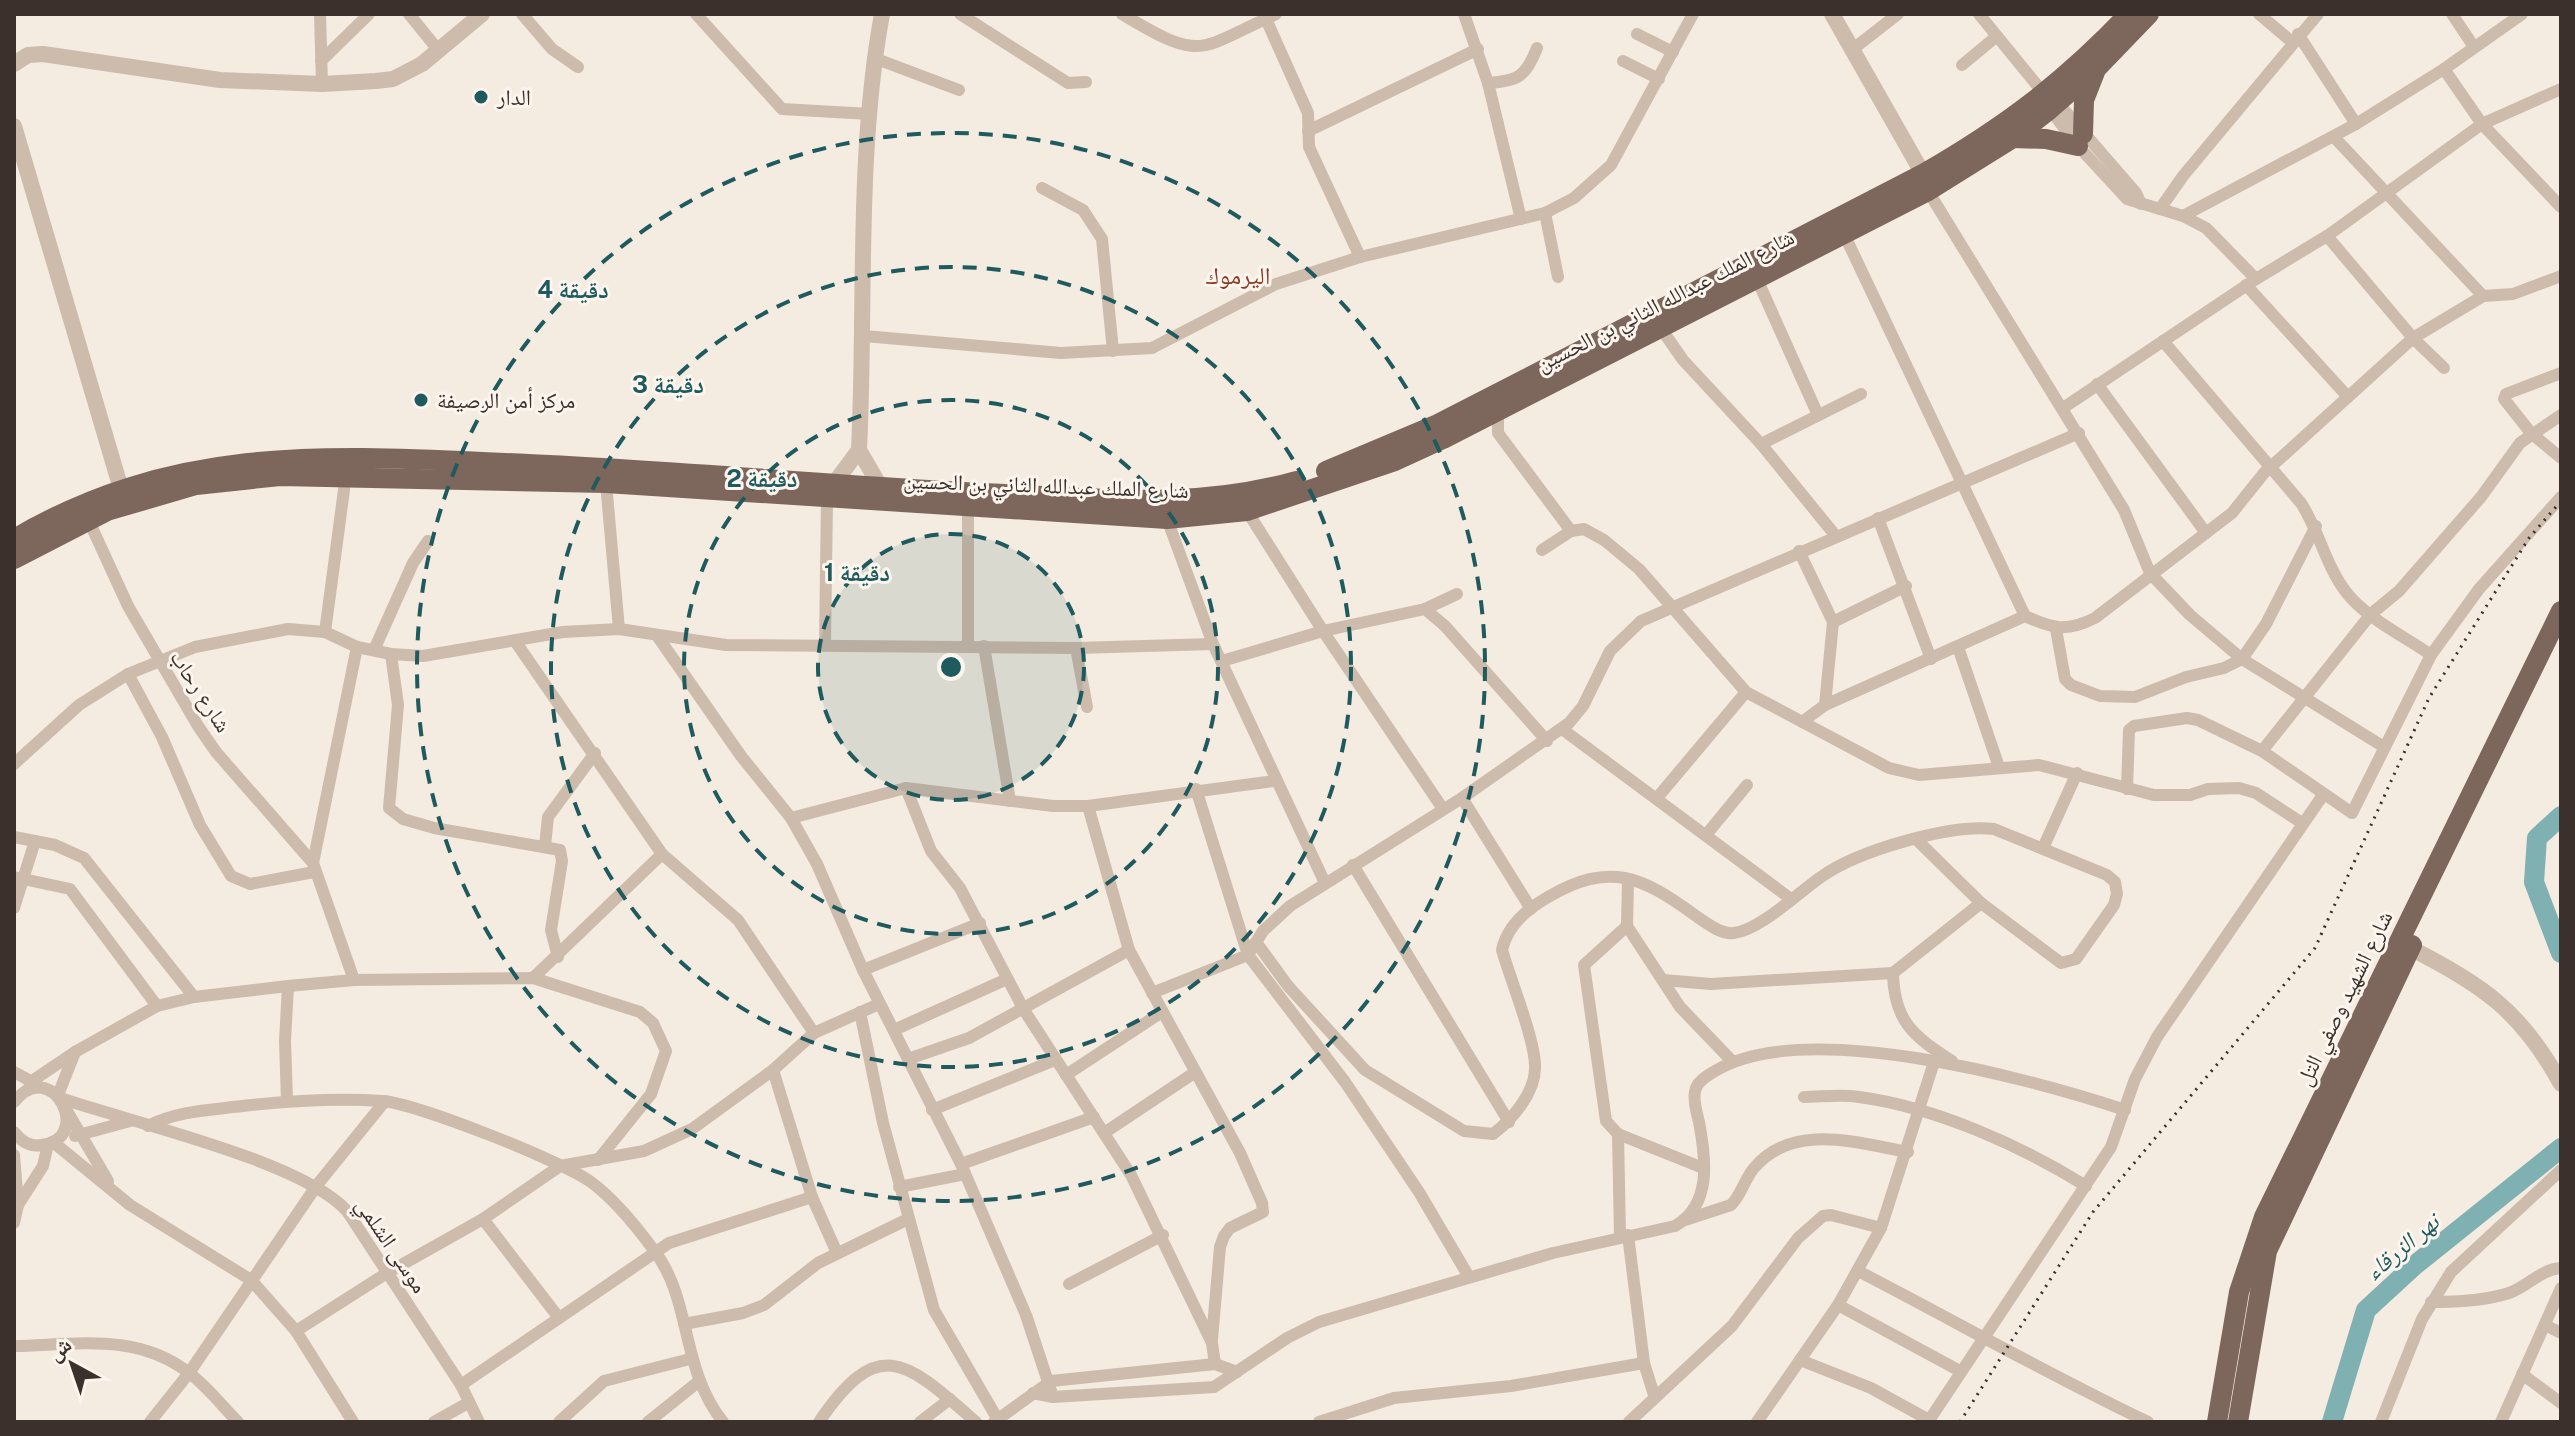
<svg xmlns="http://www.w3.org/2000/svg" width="2575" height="1436" font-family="'Public Sans','Noto Naskh Arabic',sans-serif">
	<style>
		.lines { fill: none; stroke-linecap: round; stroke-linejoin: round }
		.river { stroke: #7fb0b2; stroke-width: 20 }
		.minor { stroke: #cdbbac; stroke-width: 12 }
		.tertiary { stroke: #cdbbac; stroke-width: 16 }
		.primary { stroke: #7d675c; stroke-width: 20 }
		.rail { stroke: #3b302b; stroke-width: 3; stroke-dasharray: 2 6; stroke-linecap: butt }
		.ring { fill: none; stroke: #1f5a5e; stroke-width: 4; stroke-dasharray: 14 10 }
		.poi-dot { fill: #1f5a5e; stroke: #fbf5ee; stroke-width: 3 }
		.labels { text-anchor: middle; stroke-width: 6; stroke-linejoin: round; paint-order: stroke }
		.poi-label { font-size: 22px; fill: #3b302b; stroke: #fbf5ee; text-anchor: start }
		.street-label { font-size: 22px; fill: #3b302b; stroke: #fbf5ee }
		.neighbourhood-label { font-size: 24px; fill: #8c3b22; stroke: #fbf5ee }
		.water-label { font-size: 24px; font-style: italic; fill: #1f5a5e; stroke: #fbf5ee }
		.centre { fill: #1f5a5e; stroke: #fbf5ee; stroke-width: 4 }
		.ring-label { font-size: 24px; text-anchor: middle; font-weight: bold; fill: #1f5a5e; stroke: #fbf5ee; stroke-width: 6; stroke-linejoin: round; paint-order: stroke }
	</style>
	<rect width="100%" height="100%" fill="#f4ebe1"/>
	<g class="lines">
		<g class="river">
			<polyline points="2561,816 2537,838 2534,882 2561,953"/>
			<polyline points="2332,1422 2366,1310 2415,1265 2561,1148"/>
		</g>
		<g class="minor">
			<polyline points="320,14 322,84"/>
			<polyline points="409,14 439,51"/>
			<polyline points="522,14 552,49 578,67"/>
			<polyline points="696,14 782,109 870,114"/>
			<polyline points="960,14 1068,83 1086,82"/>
			<path d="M1122,14c80,48 74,37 154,0"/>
			<polyline points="1464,14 1488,83 1521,219"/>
			<polyline points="1979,14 2045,95 2058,103 2136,193 2141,204"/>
			<polyline points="2259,14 2292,42"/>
			<polyline points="2452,14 2474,47"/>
			<polyline points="1266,19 1308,113 1309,147 1360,257"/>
			<polyline points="1637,34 1673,52"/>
			<polyline points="2298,34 2356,124"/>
			<polyline points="1853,49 1898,14"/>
			<polyline points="874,58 959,90"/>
			<polyline points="321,61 369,14"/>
			<polyline points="1623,61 1659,79"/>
			<polyline points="1962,65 1997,36"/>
			<polyline points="2444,69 2482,124 2561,207"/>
			<path d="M1488,83c31,-2 38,-7 49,-35"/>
			<polyline points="2046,104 2078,146 2127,199 2183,216 2206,228 2256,279"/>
			<polyline points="1308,131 1478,49"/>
			<polyline points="2334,137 2483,296"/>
			<polyline points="1042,188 1083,210 1102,239 1113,351"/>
			<polyline points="1928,191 2124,510 2150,573 2190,615 2242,659 2384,747"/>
			<polyline points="2160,209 2183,176 2318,14"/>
			<polyline points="1545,213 1558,277"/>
			<polyline points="2183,216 2356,124 2444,69 2522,14"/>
			<polyline points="1845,236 2025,616"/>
			<polyline points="2327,236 2413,338 2444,368"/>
			<polyline points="1757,279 1818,415"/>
			<polyline points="2246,285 2348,397"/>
			<polyline points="1660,327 1683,360 1761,444 1835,535"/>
			<polyline points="864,336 1061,353 1152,348 1276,284 1360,257 1545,213 1574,198 1611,165 1693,14"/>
			<path d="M2163,341l138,162c18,28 25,63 45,89 20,26 58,44 85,63"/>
			<polyline points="2561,373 2506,394 2504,399 2531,433 2561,458"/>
			<polyline points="2097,384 2206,533"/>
			<polyline points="2063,408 2256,279 2327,236 2482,124 2561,89"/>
			<polyline points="1498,410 1498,433 1571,531"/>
			<polyline points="1761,444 1861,394"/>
			<polyline points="606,483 619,629"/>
			<polyline points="1247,511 1323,631 1443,809"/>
			<polyline points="1878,518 1931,659"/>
			<polyline points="88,519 128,606 198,726 216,752 313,863"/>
			<polyline points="1167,519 1213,644 1325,883"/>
			<polyline points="1542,550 1571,531 1584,529 1604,540 1639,569 1746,692 1889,768 1919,775 2039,765 2154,795 2190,795 2208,789 2239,788 2256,793 2302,823"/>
			<polyline points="1799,551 1833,622 1825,705"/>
			<polyline points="1425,609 1457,594"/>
			<polyline points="1833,622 1906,586"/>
			<polyline points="2056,629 2065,679 2071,685 2100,696 2135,697 2186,677 2224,668 2242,659 2266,624 2316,526"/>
			<polyline points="325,632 346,475"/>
			<polyline points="658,637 741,756 791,818 817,864 863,970 961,1164 1026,1315 1053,1397"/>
			<polyline points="515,641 662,854 738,920 814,1033"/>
			<polyline points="968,644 968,509"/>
			<polyline points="825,645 827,498"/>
			<polyline points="984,646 1010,801"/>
			<polyline points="1958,647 1999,767"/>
			<polyline points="1076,648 1087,707"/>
			<polyline points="374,650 413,563 428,541"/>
			<polyline points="391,654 398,705 389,808 403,819 434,828 560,850 562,861 551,930 558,957"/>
			<polyline points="1222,661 1323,631 1425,609 1445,626 1547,741"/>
			<polyline points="128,674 162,737 200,825 231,876 250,884 314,872"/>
			<path d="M1802,722l23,-17 200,-89c28,13 42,16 70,2l137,-105 32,-40 149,-135 70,-42 30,-2 48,-18"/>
			<polyline points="1562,729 1791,899"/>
			<polyline points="2262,751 2371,614 2399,591 2481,497 2520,443 2561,415"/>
			<polyline points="14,764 79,705 128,674 195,647 288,629 325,632 357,647 391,654 423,656 563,632 619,629 726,645 1076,648 1213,644"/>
			<polyline points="906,788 931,851 960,888 1024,1010 1131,1175 1212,1343 1215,1364"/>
			<polyline points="2127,789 2129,730 2134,726 2187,718 2198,720 2262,751 2352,813 2431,655 2479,589 2561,497"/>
			<polyline points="1462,798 1531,909"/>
			<polyline points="1657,798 1746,692"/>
			<polyline points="1088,806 1129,950 1240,1153 1262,1203 1263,1212 1230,1228 1224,1236 1220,1247 1212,1339"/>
			<polyline points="791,818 906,788 1053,806 1088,806 1274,781"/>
			<polyline points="1706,835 1747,785"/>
			<polyline points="14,837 55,845 84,858 194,997"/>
			<polyline points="545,846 548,817 595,753"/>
			<polyline points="2043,848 2077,773"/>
			<polyline points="1353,865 1509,1122"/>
			<polyline points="14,877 70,889 157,1006"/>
			<polyline points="1628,880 1627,926 1680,1007 1732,1061"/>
			<polyline points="14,908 35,841"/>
			<polyline points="1627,926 1584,965 1606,1121 1618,1134 1703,1168"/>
			<path d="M1256,942l32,44 77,84 99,61 29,3c19,-14 43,-42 42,-68 0,-26 -25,-88 -33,-116 5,-24 25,-41 46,-53 62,-36 93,-21 148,19 11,7 25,19 38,17 26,-3 65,-41 87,-56 36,-26 128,-53 173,-48l113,46 8,7 2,12 -3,11 -38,54 -15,4 -80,-60 -64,-63"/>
			<polyline points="863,970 980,923"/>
			<polyline points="533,978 662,854"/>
			<polyline points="354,980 313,863 357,647"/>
			<polyline points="1663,980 1711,984 1893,973"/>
			<polyline points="1152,993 1248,955 1196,789"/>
			<polyline points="860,1012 883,1123 934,1310 997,1418"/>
			<polyline points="894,1030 1007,979"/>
			<polyline points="908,1059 969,1038 1129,950"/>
			<path d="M1952,1061c-39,-25 -58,-40 -59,-88l88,-70"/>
			<polyline points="773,1070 812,1197 837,1253"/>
			<polyline points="14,1072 36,1084"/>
			<polyline points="1066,1075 1162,1012"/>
			<polyline points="28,1090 32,1081 75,1052 157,1006 194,997 288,986 354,980 533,978 640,1012 653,1023 666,1051 651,1094 598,1160"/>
			<polyline points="58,1095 75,1052"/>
			<path d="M1804,1097c17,0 37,-3 55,0 76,10 163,49 227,89"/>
			<path d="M60,1098c70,24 242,63 287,113l114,174 18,37"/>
			<polyline points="287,1101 285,1041 288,986"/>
			<path d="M14,1102c38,-48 81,38 27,43 -11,2 -20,-4 -27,-13"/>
			<polyline points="932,1110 1055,1060"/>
			<polyline points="67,1111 108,1181"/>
			<path d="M148,1126c29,-15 62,-16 94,-20 46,-5 94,-8 140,-5 34,2 182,61 209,81 23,17 45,44 62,67 40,51 26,117 70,173"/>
			<polyline points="1104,1133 1194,1073"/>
			<polyline points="1618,1134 1620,1236"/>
			<polyline points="75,1136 130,1121"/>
			<polyline points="53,1142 130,1205 251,1280 296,1331 353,1422"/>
			<polyline points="14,1155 18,1205 43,1166 48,1144"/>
			<polyline points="961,1164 1094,1117"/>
			<polyline points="899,1187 965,1174"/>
			<polyline points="483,1219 559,1318"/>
			<path d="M1685,1220l46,-15c11,-11 13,-25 23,-37 39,-46 103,-25 154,-16"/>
			<polyline points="14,1223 18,1205"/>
			<polyline points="1628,1235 1644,1363 1654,1395"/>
			<path d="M1858,1271c97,50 191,104 290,151"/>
			<polyline points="1469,1277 1419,1192 1345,1082 1248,955 1263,931 1290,906 1462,798 1569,723 1583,706 1610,651 1641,621 2079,433"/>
			<polyline points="1069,1284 1163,1235"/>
			<path d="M2431,1302c25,0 54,-1 78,-9 18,-6 32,-24 52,-25"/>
			<polyline points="1838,1305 1960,1371"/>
			<polyline points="684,1324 743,1313 764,1305 818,1263 908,1219"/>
			<polyline points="2545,1325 2561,1333"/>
			<polyline points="296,1331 387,1273 483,1219 560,1166 644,1151 692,1129 773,1070 814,1033 879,1004"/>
			<path d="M14,1346c61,-1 123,-14 175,27 18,13 33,33 49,49"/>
			<polyline points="1800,1360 1871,1388 1929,1420"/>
			<polyline points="2522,1374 2561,1403"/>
			<polyline points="461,1385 669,1243 812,1197"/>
			<path d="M1033,1393l20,4 161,-10 73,-49 32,-16 234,-69 122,-27c37,-21 31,-67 24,-104 -2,-8 -6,-21 -4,-30 1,-10 12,-16 20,-21 89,-54 314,7 410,39"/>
			<polyline points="150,1422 189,1373 317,1185 385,1101"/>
			<polyline points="434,1422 468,1403"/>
			<polyline points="559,1422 604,1381 690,1359"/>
			<polyline points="648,1422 698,1382"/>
			<path d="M819,1422c60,-89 88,-60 157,0"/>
			<polyline points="920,1422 950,1399"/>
			<polyline points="994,1422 1051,1381 1215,1364 1237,1372"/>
			<polyline points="1319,1422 1394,1398 1511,1386 1644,1363"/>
			<polyline points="1629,1422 1732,1326 1798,1238 1823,1216 1831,1215 1881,1228"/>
			<polyline points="1757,1422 1838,1305 1881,1228 1934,1062"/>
			<polyline points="1928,1422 2111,1147 2135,1079 2157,1037 2323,795"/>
			<polyline points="2381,1422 2422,1319 2451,1272 2561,1170"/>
			<polyline points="2501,1422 2561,1288"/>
		</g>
		<g class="tertiary">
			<polyline points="1832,14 1923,174"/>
			<polyline points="14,64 28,55 43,54 220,80 322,84 376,81 393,79 422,64 482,14"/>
			<polyline points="14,126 121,489"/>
			<polyline points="833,485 859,450"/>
			<path d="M881,488l-22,-38c7,-144 -3,-294 23,-436"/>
			<path d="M2410,948c72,36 112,64 151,136"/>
		</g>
		<g class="primary">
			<polyline points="2083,134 2084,100 2095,72"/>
			<polyline points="2013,138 2046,139 2078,146"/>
			<path d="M1326,471l112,-47 485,-250c83,-48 140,-91 206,-160"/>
			<path d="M14,539c168,-99 329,-83 514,-75 159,7 317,23 476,30 101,5 193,15 292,-13"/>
			<polyline points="14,559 107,511 196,485 280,476 606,483 1167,519 1247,511 1395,461 1443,439 1928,191 2013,138 2049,110 2096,69 2149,14"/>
			<polyline points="2217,1422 2239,1292 2264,1217 2561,611"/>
			<polyline points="2238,1422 2267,1251 2412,945"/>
		</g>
		<polyline class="rail" points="1960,1422 2093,1212 2315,948 2429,698 2529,538 2561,501"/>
	</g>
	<circle cx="951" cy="667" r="133" fill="#1f5a5e" fill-opacity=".12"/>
	<g class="ring">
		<circle cx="951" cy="667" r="133"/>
		<circle cx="951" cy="667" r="267"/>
		<circle cx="951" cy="667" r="400"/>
		<circle cx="951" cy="667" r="534"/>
	</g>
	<g class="poi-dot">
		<circle cx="481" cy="97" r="8"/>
		<circle cx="421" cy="400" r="8"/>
	</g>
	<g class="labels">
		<g class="poi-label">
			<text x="497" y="105">الدار</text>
			<text x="437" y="408">مركز أمن الرصيفة</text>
		</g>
		<g class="street-label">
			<text transform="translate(1665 300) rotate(-27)" y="8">شارع الملك عبدالله الثاني بن الحسين</text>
			<text transform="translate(1046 485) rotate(2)" y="8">شارع الملك عبدالله الثاني بن الحسين</text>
			<text transform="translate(201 691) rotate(57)" y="8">شارع رحاب</text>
			<text transform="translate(2344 998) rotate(-64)" y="8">شارع الشهيد وصفي التل</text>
			<text transform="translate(392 1245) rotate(56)" y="8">موسى الشلمي</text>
		</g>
		<g class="neighbourhood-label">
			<text x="1238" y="284">اليرموك</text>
		</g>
		<g class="water-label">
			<text transform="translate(2402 1247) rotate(-40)" y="8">نهر الزرقاء</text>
		</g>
	</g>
	<circle cx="951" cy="667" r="12" class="centre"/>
	<g class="ring-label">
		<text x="573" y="298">4 دقيقة</text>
		<text x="668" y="393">3 دقيقة</text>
		<text x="762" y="487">2 دقيقة</text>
		<text x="857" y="581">1 دقيقة</text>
	</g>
	<rect width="2575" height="1436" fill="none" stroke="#3b302b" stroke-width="32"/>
	<g transform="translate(72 1364) rotate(320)" stroke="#fbf5ee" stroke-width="6" paint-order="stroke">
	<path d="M0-6L14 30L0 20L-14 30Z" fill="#3b302b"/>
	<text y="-12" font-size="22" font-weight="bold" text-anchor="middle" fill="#3b302b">ش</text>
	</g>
</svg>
